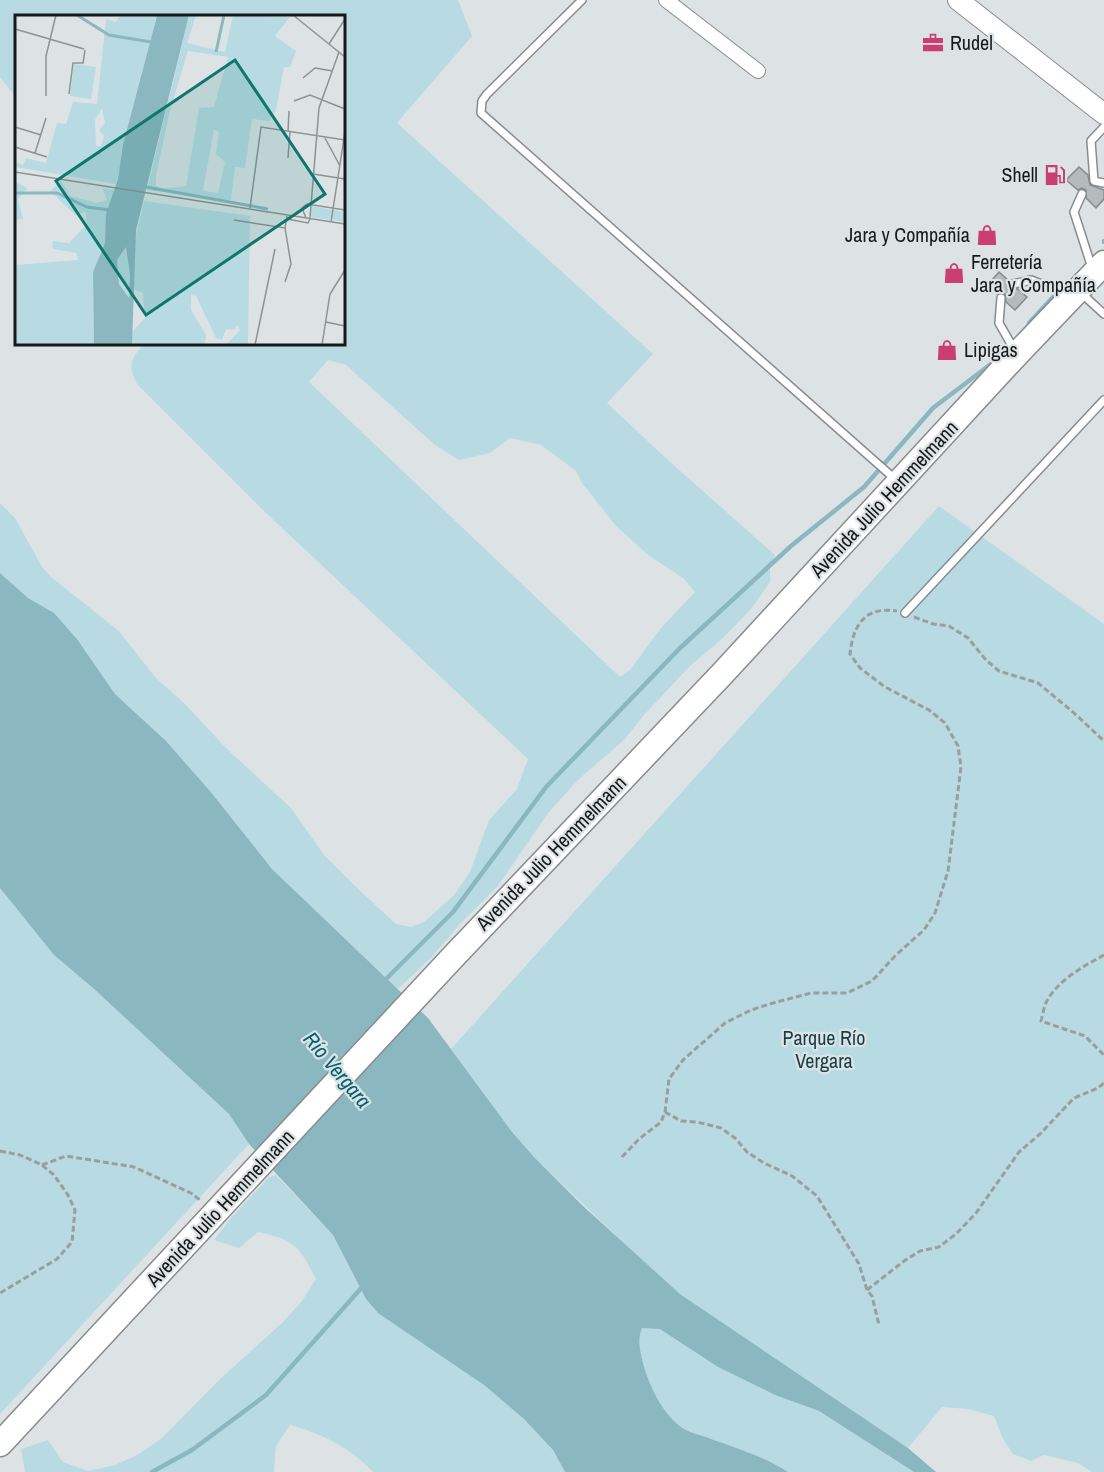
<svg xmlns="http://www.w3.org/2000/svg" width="1104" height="1472" font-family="'Archivo Narrow',sans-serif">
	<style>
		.green { fill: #b8dbe3; fill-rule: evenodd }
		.water { fill: #8bb7c1 }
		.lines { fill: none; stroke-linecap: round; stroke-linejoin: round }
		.stream { stroke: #8bb7c1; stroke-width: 4.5 }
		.building { fill: #b5bbbc; stroke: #858a8b; stroke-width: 1.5 }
		.service-casing { stroke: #878c8d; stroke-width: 10 }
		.minor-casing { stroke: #878c8d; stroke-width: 16 }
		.secondary-casing { stroke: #878c8d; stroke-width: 22 }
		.trunk-casing { stroke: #878c8d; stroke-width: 27 }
		.path { stroke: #999e9f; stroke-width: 3; stroke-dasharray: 6 3; stroke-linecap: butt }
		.service { stroke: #fff; stroke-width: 7 }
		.minor { stroke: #fff; stroke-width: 14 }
		.secondary { stroke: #fff; stroke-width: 20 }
		.trunk { stroke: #fff; stroke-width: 24 }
		.labels { text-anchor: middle; stroke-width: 4.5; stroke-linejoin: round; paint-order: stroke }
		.poi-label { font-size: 20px; fill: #161919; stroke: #dde3e5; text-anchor: start }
		.street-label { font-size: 20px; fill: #161919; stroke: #dde3e5 }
		.park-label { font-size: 20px; fill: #153e47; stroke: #dde3e5 }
		.water-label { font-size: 21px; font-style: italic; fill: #036272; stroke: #dde3e5 }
		.inset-river { fill: none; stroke: #8bb7c1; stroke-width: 3 }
		.inset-road { fill: none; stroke: #8d9293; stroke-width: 1.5 }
		.view { fill: #0f766e; fill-opacity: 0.15; stroke: #0f766e; stroke-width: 3 }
		.inset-edge { fill: none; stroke: #161919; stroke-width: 3 }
	</style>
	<rect width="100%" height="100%" fill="#dde3e5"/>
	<g class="green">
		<path d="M0,0h458l14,36 -75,87 256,231 -46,49 62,58 106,94 -5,13v14l-19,27 -29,30 -32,27 -47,50 -18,23 -46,40 -31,34 -50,73 -39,39 -27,32 -34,32 -126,-120 -62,-78 -44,-50 -51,-47 -38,-55 -23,-25 -26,-16 -28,-25v-70l15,15 27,49 9,10 68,54 36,46 30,27 42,45 64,59 33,47 31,31 41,38 15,3 13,-5 30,-27 16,-23 19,-52 28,-31 11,-30 -262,-246 -129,-129c-10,-18 -6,-26 7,-40h200v-328h-328v81l-16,-20zM328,360l18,5 89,80 24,15 31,-7 20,-15 31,7 35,26 6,12 34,43 32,29 35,23 12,14 -35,37 -29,40 -11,8 -311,-295z"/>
		<polygon points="939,506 1104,624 1104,1472 1092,1472 1078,1463 1044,1455 1031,1461 1013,1454 1003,1439 994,1416 968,1409 942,1407 908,1448 680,1294 632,1251 534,1157 512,1132 451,1049"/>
		<polygon points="0,888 54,955 93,988 229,1114 249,1144 0,1414"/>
		<path d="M276,1175l57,60 33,64 118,86 40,34 29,31 12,22h-192c-23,-25 -51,-38 -83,-47l-14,21 -2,26h-249l-4,-23 27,-9 15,22 25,9 27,-6 24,-11 23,-16 58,-59 63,-57 19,-21 14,-22c-17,-33 -21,-39 -58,-47l-19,16 -25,-8 18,-23 37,-40z"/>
		<path d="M651,1327l9,1 58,39 57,28 44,16 95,61h-126c-24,-16 -50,-23 -77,-33 -9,-4 -22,-6 -30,-12 -17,-13 -28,-34 -35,-54 -4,-14 -10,-31 -4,-45z"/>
	</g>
	<path class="water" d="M0,573l28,25 26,15 23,26 38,55 51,47 44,50 62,78 156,149 84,114 22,25 49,49 97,88 228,154 28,24h-22l-95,-61 -44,-16 -57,-28 -58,-38 -18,-1c-6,14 0,31 4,45 7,20 18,41 35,54 8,6 21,8 30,12 27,10 53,17 77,33h-223l-12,-22 -29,-31 -40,-34 -106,-72 -12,-14 -33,-64 -84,-91 -20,-30 -136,-126 -39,-33 -54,-67z"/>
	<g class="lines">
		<g class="stream">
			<polyline points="1104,242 1104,241"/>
			<polyline points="1029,323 1053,297"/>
			<polyline points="383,982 453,912 546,787 679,649 791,546 864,487 933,408 991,364"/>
			<polyline points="152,1472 192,1450 266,1395 364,1285"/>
		</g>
	</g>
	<g class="building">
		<polygon points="1079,167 1088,175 1090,185 1104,190 1104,199 1096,208 1086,198 1086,190 1082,188 1078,190 1066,180"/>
		<polygon points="999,272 1009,281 1007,285 1009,288 1018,289 1027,297 1015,310 1006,302 1005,294 1001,292 997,294 987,285"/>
	</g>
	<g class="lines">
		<defs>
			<g id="service">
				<polyline points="582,0 487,94 482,101 481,113 895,479"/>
				<polyline points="1104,127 1091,141 1094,181 1104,183"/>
				<polyline points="1082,194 1074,212 1092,268"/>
				<polyline points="1013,284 1031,280 1067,294"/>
				<polyline points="1080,292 1104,314"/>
				<polyline points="1001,298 999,323 1015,351"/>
				<polyline points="905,613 1104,400"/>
			</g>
			<polyline id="minor" points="666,0 758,71"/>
			<polyline id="secondary" points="958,0 1104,114"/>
			<polyline id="trunk" points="0,1444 453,957 723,673 1017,354 1104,263"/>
		</defs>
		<use href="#service" class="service-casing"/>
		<use href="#minor" class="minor-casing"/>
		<use href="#secondary" class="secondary-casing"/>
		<use href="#trunk" class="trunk-casing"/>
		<g class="path">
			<polyline points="914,617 933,624 949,626 968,638 986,660 999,671 1038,683 1073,712 1104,741"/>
			<path d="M1104,955c-20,11 -44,24 -56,44 -4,6 -5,15 -7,22l44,15 19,19"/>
			<polyline points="665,1112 681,1121 697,1122 721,1128 735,1138 747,1152 764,1163 792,1176 817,1196 859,1264 867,1290 872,1296 879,1325"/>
			<polyline points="0,1151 20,1155 42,1165 54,1175 68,1195 75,1210 72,1242 57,1259 0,1293"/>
			<path d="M622,1157l17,-18 22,-17 4,-10 4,-33 14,-19 42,-37 26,-13 22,-7 38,-10h36l25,-12 24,-26 28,-25 11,-17 13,-42 13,-104 -3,-21 -13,-23 -16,-13 -44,-23 -25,-19 -10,-14c3,-29 15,-48 47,-43"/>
			<polyline points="42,1165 66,1156 134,1167 191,1193 200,1200"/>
			<polyline points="867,1290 904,1261 920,1251 939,1247 956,1234 976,1213 1019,1152 1040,1134 1074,1098 1098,1088 1104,1083"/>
		</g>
		<use href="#service" class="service"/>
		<use href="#minor" class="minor"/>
		<use href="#secondary" class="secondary"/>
		<use href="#trunk" class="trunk"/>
	</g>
	<defs>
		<symbol id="office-bare" viewBox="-9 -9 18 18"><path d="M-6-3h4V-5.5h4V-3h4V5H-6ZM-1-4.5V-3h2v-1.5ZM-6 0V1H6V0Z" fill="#cb3f70" stroke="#dde3e5" stroke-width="2.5" paint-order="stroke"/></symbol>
		<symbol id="fuel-bare" viewBox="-9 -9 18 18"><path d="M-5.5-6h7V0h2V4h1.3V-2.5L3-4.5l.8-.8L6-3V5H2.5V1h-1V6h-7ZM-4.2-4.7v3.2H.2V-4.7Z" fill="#cb3f70" stroke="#dde3e5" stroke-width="2.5" paint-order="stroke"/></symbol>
		<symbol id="shop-bare" viewBox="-9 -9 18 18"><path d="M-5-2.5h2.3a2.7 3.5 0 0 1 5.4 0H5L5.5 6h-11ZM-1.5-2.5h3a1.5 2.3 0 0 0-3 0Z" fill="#cb3f70" stroke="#dde3e5" stroke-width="2.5" paint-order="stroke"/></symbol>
	</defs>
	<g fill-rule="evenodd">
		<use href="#office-bare" x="918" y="28" width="30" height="30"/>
		<use href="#fuel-bare" x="1040" y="160" width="30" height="30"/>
		<use href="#shop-bare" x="972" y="220" width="30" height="30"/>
		<use href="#shop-bare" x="939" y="258" width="30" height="30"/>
		<use href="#shop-bare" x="932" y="335" width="30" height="30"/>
	</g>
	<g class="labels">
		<g class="poi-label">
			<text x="950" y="50">Rudel</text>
			<text x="1038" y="182" text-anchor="end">Shell</text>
			<text x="970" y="242" text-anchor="end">Jara y Compañía</text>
			<text x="971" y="269">Ferretería<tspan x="971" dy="23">Jara y Compañía</tspan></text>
			<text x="964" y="357">Lipigas</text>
		</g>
		<g class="street-label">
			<text transform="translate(884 499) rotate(-47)" y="7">Avenida Julio Hemmelmann</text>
			<text transform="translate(551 853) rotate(-46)" y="7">Avenida Julio Hemmelmann</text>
			<text transform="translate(220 1208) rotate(-47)" y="7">Avenida Julio Hemmelmann</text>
		</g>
		<g class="park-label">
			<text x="824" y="1045">Parque Río<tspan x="824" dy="23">Vergara</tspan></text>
		</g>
		<g class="water-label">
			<text transform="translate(337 1070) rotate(50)" y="7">Río Vergara</text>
		</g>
	</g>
	<g transform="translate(15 15)">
		<rect width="330" height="330" fill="#dde3e5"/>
		<path d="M105,0h37l-41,169 -101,-17v-5l8,3 3,-7 20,5 11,-40 9,1 7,-22 24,2 9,-85 10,3zM87,93l3,15 -6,7 5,6 -3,10h-5l-1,-26zM174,0h7l-9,28 38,9 8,-37 57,2 -15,19 21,15 -6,16h-6l-8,43 -7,11 -17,-2 -7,49 -10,-1 -4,33 -4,1 -80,-11zM173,36l40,6 -14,50 -15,1 -13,78 -23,3 -7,-3v-10l13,-62zM199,114l5,3 -3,22 9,8 -7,31 -15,-2zM59,49l22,3 -5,32 -21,-3zM46,166l9,15 27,7 10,-3 -5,-12 13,2 -8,21 -2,32 -12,29 1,73h-79v-80l63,-5 -2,-7 -23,-4 -1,-4 1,-4 16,2 18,-19 -1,-12 -11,3 -25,-24zM0,167l13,6 -10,11 5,20 -8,1zM129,186l106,15 -2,129 -21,-1 13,-14 -3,-5 -3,5 -8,-1 -4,11 -6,-2 -20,-42 -5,-1v15l15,25 -1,10h-73v-13l13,-14 -2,-25 -10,-4v-40zM297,191l33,6v10l-34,-5zM111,232l4,28 -1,23 -10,-14 -2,-24z" fill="#b8dbe3" fill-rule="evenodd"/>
		<path d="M174,0l-53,215 -4,115h-38l-1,-73 12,-29 1,-29 12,-35 5,-34 34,-129zM111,232l4,28 -1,23 -10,-14 -2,-24z" fill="#8bb7c1" fill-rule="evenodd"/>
		<path class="inset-river" d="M62,0l32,20 42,7M201,37l8,-37M131,172l122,22M0,178h42l30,14 23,3"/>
		<path class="inset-road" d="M278,0l52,42M0,14l69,20M314,29l16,-25M288,63l12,-10 18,3M54,79l4,-31h10l2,-13M31,81v-40l10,-41M279,86l16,-6 35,14M0,112l26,8M273,117l1,-21M310,123l15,28M0,132l32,10M20,138l11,-35M273,143l2,-26M0,157l330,52M298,159l32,5M235,193l11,-81 84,13M291,203l-4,-10 5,-4 38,6M295,203l9,-110 20,-56M272,204l21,4 2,-4M219,205l51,8 2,-12M316,207l14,-90M270,267l6,-18 -6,-36M311,307l19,4M240,330l20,-96M307,330l8,-51 15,-24"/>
		<path class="view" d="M220,45l90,134 -179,121 -90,-134z"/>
		<rect width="330" height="330" class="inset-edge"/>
	</g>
</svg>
